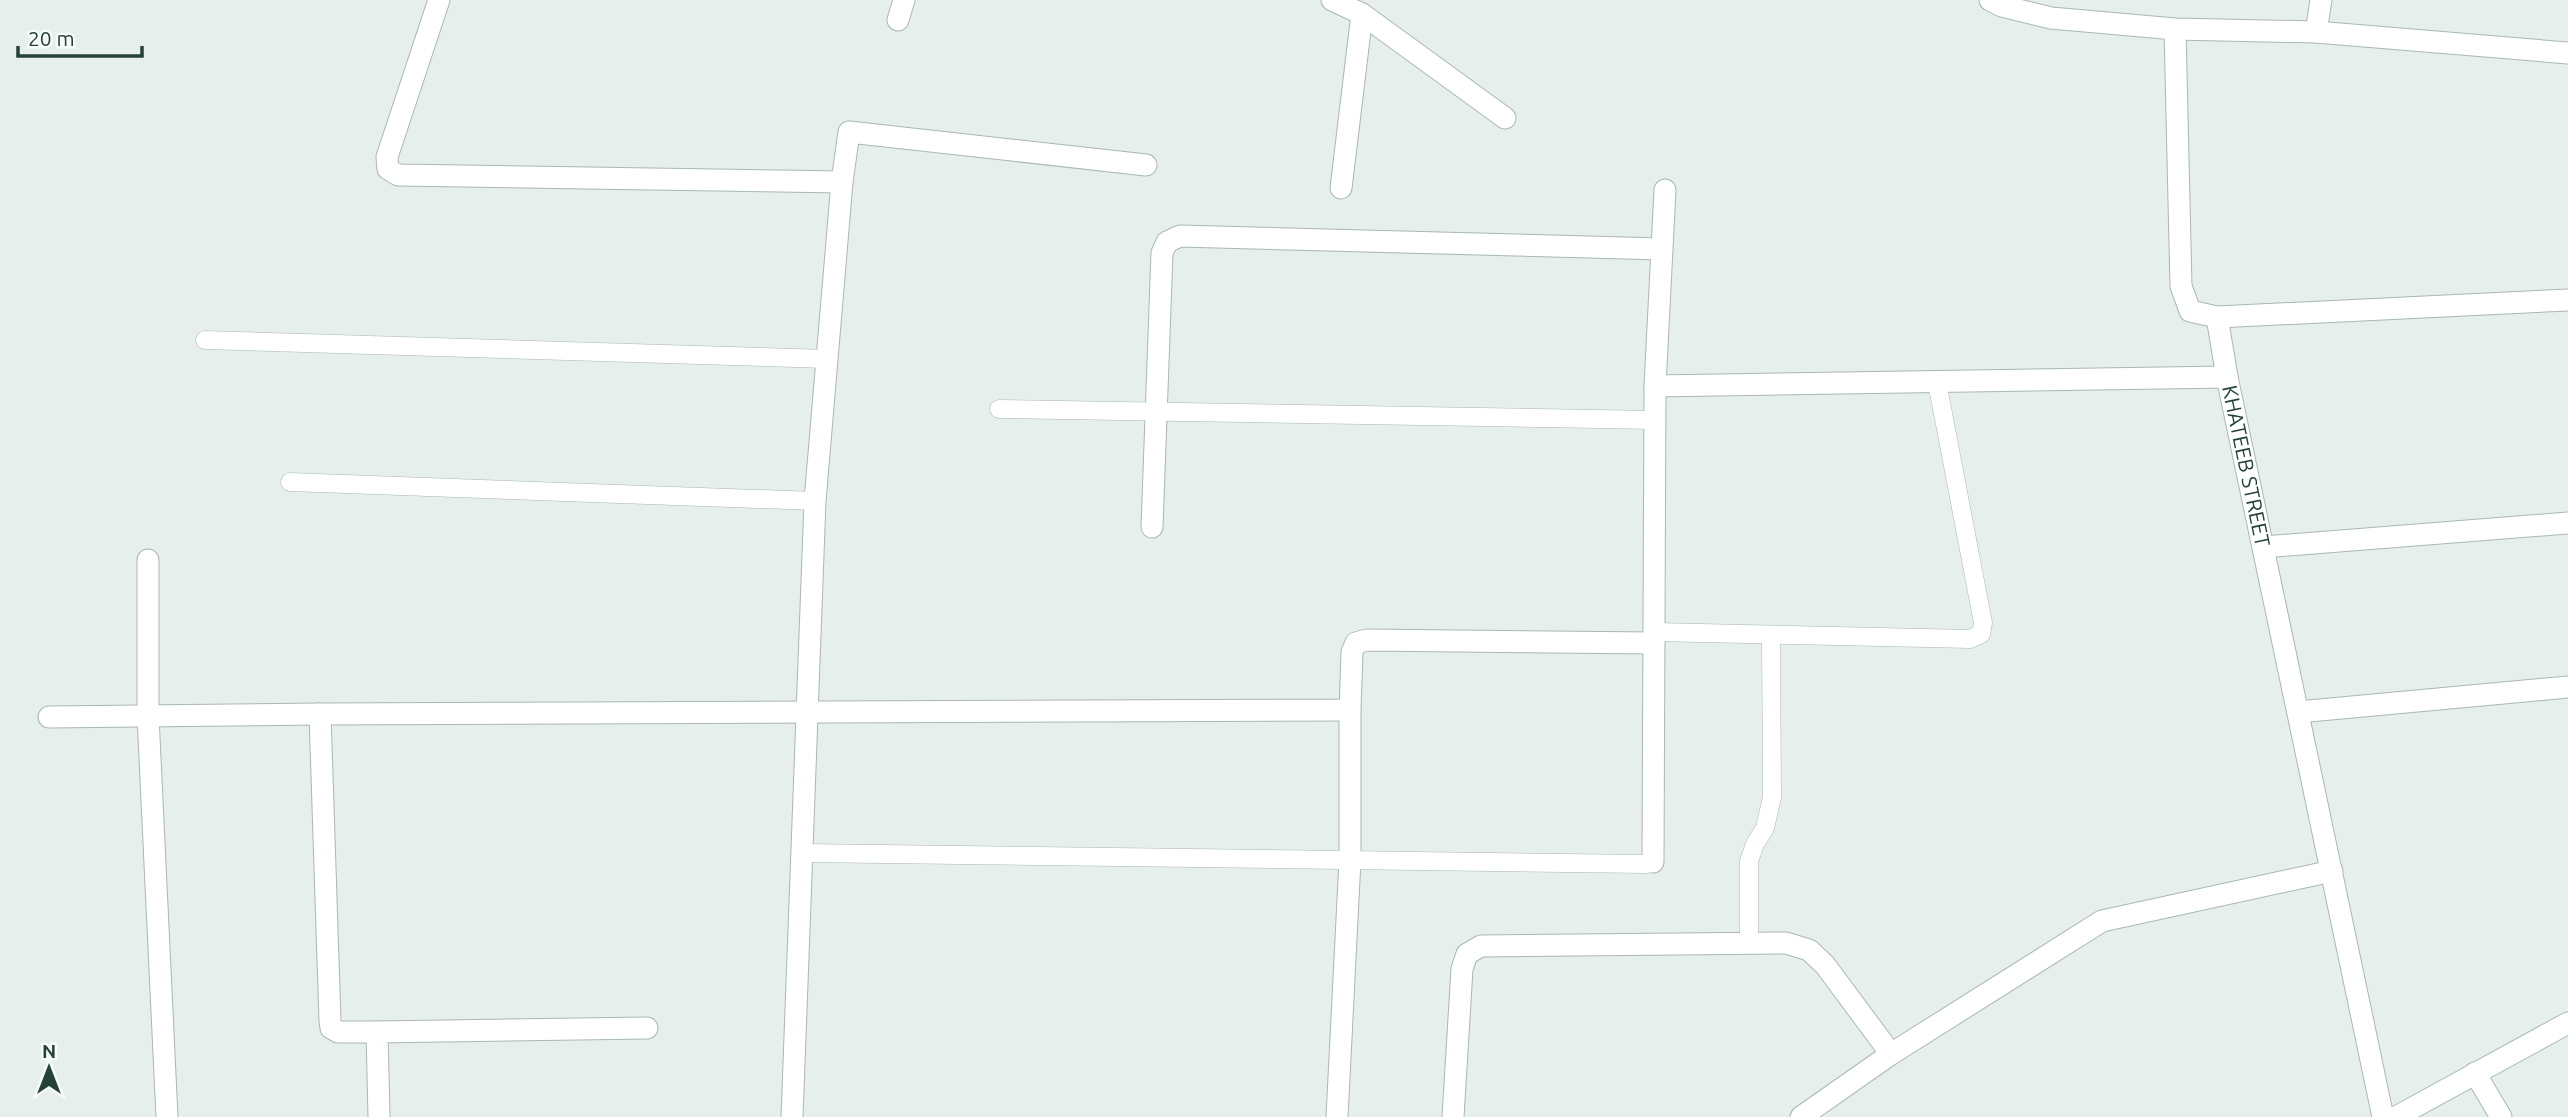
<svg xmlns="http://www.w3.org/2000/svg" width="2568" height="1117" font-family="Ubuntu,sans-serif">
	<style>
		.lines { fill: none; stroke-linecap: round; stroke-linejoin: round }
		.lane-casing { stroke: #a8b8b2; stroke-width: 19 }
		.street-casing { stroke: #a8b8b2; stroke-width: 23 }
		.secondary-casing { stroke: #a4bbb3; stroke-width: 23 }
		.lane { stroke: #fff; stroke-width: 18 }
		.street { stroke: #fff; stroke-width: 21 }
		.secondary { stroke: #fff; stroke-width: 21 }
		.labels { text-anchor: middle; stroke-width: 6; stroke-linejoin: round; paint-order: stroke }
		.street-label { font-size: 21px; fill: #24423a; stroke: #f7fbf9 }
	</style>
	<rect width="100%" height="100%" fill="#e6efeb"/>
	<g class="lines">
		<defs>
			<g id="lane">
				<polyline points="205,340 827,359"/>
				<polyline points="999,409 1655,420"/>
				<polyline points="290,482 815,501"/>
				<polyline points="1654,632 1970,639 1981,634 1983,623 1937,382"/>
				<polyline points="803,853 1647,864 1653,862"/>
				<polyline points="1749,944 1749,861 1755,844 1765,828 1772,797 1771,635"/>
			</g>
			<g id="street">
				<polyline points="439,0 387,157 388,169 398,175 842,182"/>
				<polyline points="1332,0 1362,14 1505,118"/>
				<polyline points="1990,0 2002,6 2051,18 2175,29 2316,32 2568,53"/>
				<polyline points="898,20 904,0"/>
				<polyline points="2175,29 2181,286 2190,311 2217,317 2568,300"/>
				<polyline points="2316,32 2321,0"/>
				<polyline points="1341,188 1362,14"/>
				<polyline points="2217,317 2227,377"/>
				<path id="s1" d="M1655,386l572,-9 156,740"/>
				<polyline points="1152,527 1162,253 1167,242 1180,236 1662,249"/>
				<polyline points="2263,547 2568,523"/>
				<polyline points="148,560 148,716 167,1117"/>
				<polyline points="2298,712 2568,687"/>
				<polyline points="320,714 330,1021 331,1028 338,1032 377,1032"/>
				<polyline points="49,717 320,714 1350,710 1352,652 1356,643 1367,640 1654,643"/>
				<polyline points="1653,862 1655,386 1665,190"/>
				<polyline points="2475,1073 2501,1117"/>
				<polyline points="379,1117 377,1032 647,1028"/>
				<polyline points="792,1117 815,501 842,182 849,132 1146,165"/>
				<polyline points="1337,1117 1350,860 1350,710"/>
				<polyline points="1453,1117 1462,969 1467,954 1481,946 1786,943 1809,950 1825,965 1891,1054"/>
				<polyline points="1801,1117 1891,1054 2102,921 2332,871"/>
			</g>
			<polyline id="secondary" points="2396,1117 2568,1023"/>
		</defs>
		<use href="#lane" class="lane-casing"/>
		<use href="#street" class="street-casing"/>
		<use href="#secondary" class="secondary-casing"/>
		<use href="#lane" class="lane"/>
		<use href="#street" class="street"/>
		<use href="#secondary" class="secondary"/>
	</g>
	<g class="labels">
		<g class="street-label">
			<text dy="7" stroke="none"><textPath href="#s1" startOffset="663">KHATEEB STREET</textPath></text>
		</g>
	</g>
	<g transform="translate(49 1068)" stroke="#f7fbf9" stroke-width="5" paint-order="stroke">
	<path d="M0-5L12 26L0 18L-12 26Z" fill="#24423a"/>
	<text y="-10" font-size="19" font-weight="bold" text-anchor="middle" fill="#24423a">N</text>
	</g>
	<path d="M18 46v10h124v-10" fill="none" stroke="#24423a" stroke-width="3.5"/>
	<text x="28" y="46" font-size="21" fill="#24423a" stroke="#f7fbf9" stroke-width="5" paint-order="stroke">20 m</text>
</svg>
